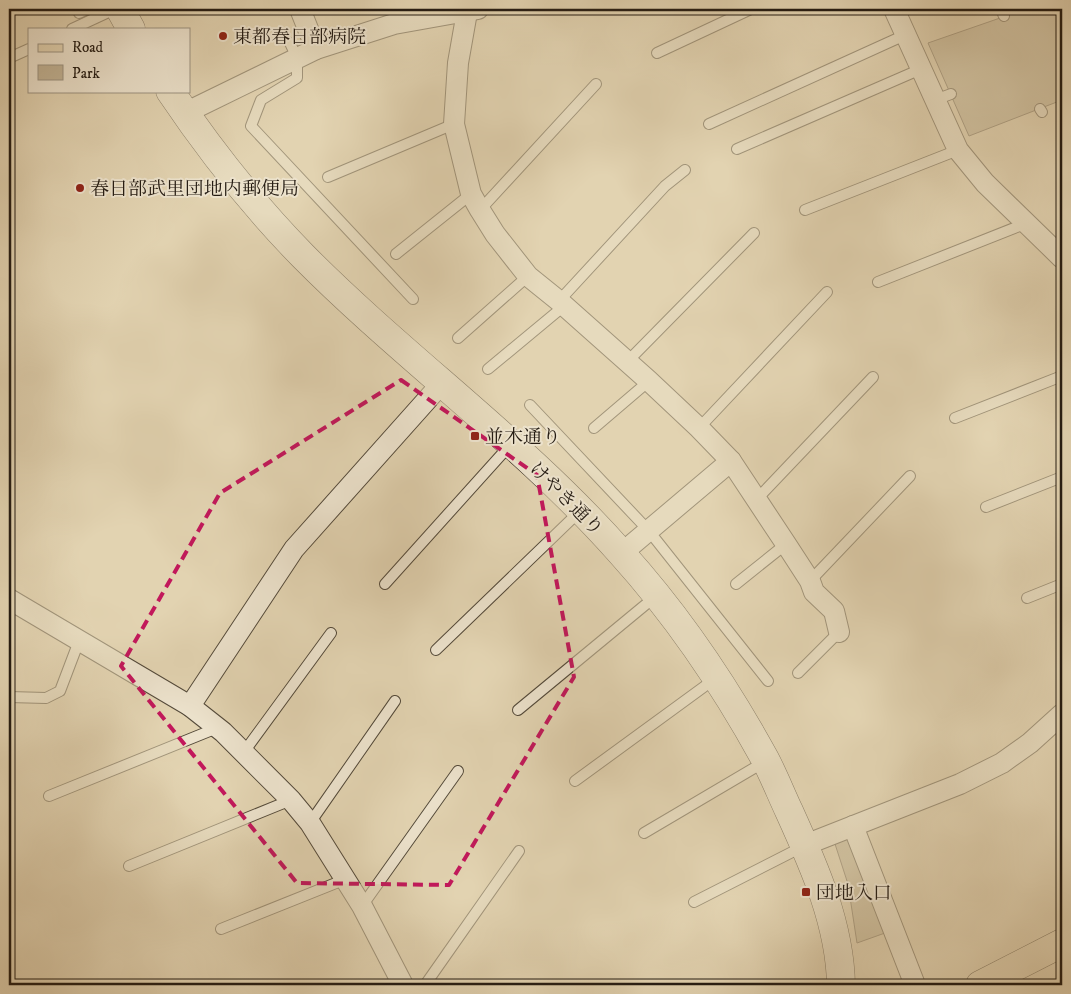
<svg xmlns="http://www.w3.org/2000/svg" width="1071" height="994" font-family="'IM FELL DW Pica','Noto Serif JP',serif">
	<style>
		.green { fill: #c2b496; stroke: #746854 }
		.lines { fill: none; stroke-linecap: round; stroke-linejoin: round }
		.lane-casing { stroke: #544a3a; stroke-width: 12 }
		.street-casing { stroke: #544a3a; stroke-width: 22 }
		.secondary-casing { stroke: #251c13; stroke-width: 29 }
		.primary-casing { stroke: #251c13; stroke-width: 29 }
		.lane { stroke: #ece2cc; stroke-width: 10 }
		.street { stroke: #ece2cc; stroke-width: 20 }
		.secondary { stroke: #ece2cc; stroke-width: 28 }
		.primary { stroke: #e2d3b1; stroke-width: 28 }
		.marked { fill: none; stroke: #c2185b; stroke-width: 4; stroke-dasharray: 10 6; stroke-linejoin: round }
		.poi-dot { fill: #8f2418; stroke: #ece2cc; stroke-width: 2 }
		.labels { text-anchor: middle; stroke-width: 4; stroke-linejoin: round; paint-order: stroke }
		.poi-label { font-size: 19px; fill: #251c13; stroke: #ece2cc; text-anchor: start }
		.street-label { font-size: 19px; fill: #251c13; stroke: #ece2cc }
	</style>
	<rect width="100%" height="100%" fill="#e2d3b1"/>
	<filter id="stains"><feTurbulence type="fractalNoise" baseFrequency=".004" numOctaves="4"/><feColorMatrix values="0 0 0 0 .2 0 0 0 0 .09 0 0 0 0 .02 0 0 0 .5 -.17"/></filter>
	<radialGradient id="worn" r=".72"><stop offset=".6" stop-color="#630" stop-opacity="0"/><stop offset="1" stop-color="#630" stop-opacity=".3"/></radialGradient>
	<g class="green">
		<polygon points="1026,9 1062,9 1062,100 969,136 928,43"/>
		<polygon points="849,838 885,933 857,943 848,884 835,844"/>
	</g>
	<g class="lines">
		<defs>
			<g id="lane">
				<polyline points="79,13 88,9"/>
				<polyline points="1003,14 1004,16"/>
				<polyline points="72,29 115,9"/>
				<polyline points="290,43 297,58 297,78 261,100 251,126 413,299"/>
				<polyline points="657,53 751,9"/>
				<polyline points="9,58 29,49"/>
				<polyline points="935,100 951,94"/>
				<polyline points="1040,109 1042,112"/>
				<polyline points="709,124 905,35"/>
				<polyline points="737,149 921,69"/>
				<polyline points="328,177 454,124"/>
				<polyline points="480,210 596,84"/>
				<polyline points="805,210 958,150"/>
				<polyline points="396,254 471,194"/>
				<polyline points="878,282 1027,223"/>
				<polyline points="559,301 665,186 685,170"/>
				<polyline points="458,338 528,276"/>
				<polyline points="627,362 754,233"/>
				<polyline points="488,369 564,306"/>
				<polyline points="530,405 649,531 768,681"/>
				<polyline points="955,418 1062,376"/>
				<polyline points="594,428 649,381"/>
				<polyline points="699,428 827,292"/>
				<polyline points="757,499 873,377"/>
				<polyline points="986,507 1062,477"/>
				<polyline points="810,581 910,476"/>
				<polyline points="385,584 510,445"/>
				<polyline points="736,584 786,544"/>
				<polyline points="1027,598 1062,584"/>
				<polyline points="436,650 579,512"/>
				<polyline points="798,673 839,632"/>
				<polyline points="9,697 46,698 60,691 79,641"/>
				<polyline points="518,710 656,596"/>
				<polyline points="244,752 331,633"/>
				<polyline points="575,781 716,678"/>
				<polyline points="49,796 217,728"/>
				<polyline points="310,823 395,701"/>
				<polyline points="644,833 766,761"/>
				<polyline points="129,866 291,800"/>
				<polyline points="694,902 804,846"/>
				<polyline points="362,906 458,771"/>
				<polyline points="221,929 346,879"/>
				<polyline points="425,985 519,851"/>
			</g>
			<g id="street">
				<polyline points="300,9 316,49"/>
				<polyline points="894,9 958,150 985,183 1062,258"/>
				<polyline points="467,12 458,63 454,124 471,194 480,210 495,234 528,276 559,301 649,381 699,428 731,461 786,544 810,581 814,592 834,611 839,632"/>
				<polyline points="185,113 316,49 394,24 478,9"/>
				<polyline points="622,553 731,461"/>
				<polyline points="9,599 190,706 223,732 291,800 310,823 362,906 403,985"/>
				<polyline points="190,706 294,549 442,383"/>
				<polyline points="853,826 915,985"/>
				<polyline points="805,845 960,784 1002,763 1030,743 1062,714"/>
			</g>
			<g id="secondary">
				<polyline points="120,9 131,29"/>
				<path d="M170,91c39,58 84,115 133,165 102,103 222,188 318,297 56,62 104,133 144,206 9,17 16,35 24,52 25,55 51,113 52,174"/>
			</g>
			<polyline id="primary" points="980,985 1062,943"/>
		</defs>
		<use href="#lane" class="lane-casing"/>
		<use href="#street" class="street-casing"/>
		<use href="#secondary" class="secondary-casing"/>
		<use href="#primary" class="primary-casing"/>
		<use href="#lane" class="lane"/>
		<use href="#street" class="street"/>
		<use href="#secondary" class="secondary"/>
		<use href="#primary" class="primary"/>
	</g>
	<path d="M0 0H1071V994H0ZM401,380l136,95 37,202 -125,208 -152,-2 -176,-217 99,-173z" fill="#e2d3b1" fill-opacity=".55" fill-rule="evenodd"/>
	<path class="marked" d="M401,380l136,95 37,202 -125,208 -152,-2 -176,-217 99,-173z"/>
	<g class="poi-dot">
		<circle cx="223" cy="36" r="5"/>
		<circle cx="80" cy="188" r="5"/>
		<rect x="470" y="431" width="10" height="10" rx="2.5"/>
		<rect x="801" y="887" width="10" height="10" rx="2.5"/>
	</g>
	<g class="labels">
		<g class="poi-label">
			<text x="233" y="43">東都春日部病院</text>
			<text x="90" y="195">春日部武里団地内郵便局</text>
			<text x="485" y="443">並木通り</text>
			<text x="816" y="899">団地入口</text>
		</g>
		<g class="street-label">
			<text transform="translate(567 498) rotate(45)" y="7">けやき通り</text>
		</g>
	</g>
	<rect width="1071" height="994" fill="none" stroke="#e2d3b1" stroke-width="30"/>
	<rect x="10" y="10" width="1051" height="974" fill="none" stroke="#251c13" stroke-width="2.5"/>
	<rect x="15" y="15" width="1041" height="964" fill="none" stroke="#251c13"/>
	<rect x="28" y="28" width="162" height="65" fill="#ece2cc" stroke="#9c9382"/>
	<rect x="38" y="44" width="25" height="8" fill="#e2d3b1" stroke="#9c9382"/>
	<text x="72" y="52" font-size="15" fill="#251c13">Road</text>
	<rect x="38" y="65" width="25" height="15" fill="#c2b496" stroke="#9c9382"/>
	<text x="72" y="78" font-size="15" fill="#251c13">Park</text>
	<rect width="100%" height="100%" filter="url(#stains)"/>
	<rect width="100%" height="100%" fill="url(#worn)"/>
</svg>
